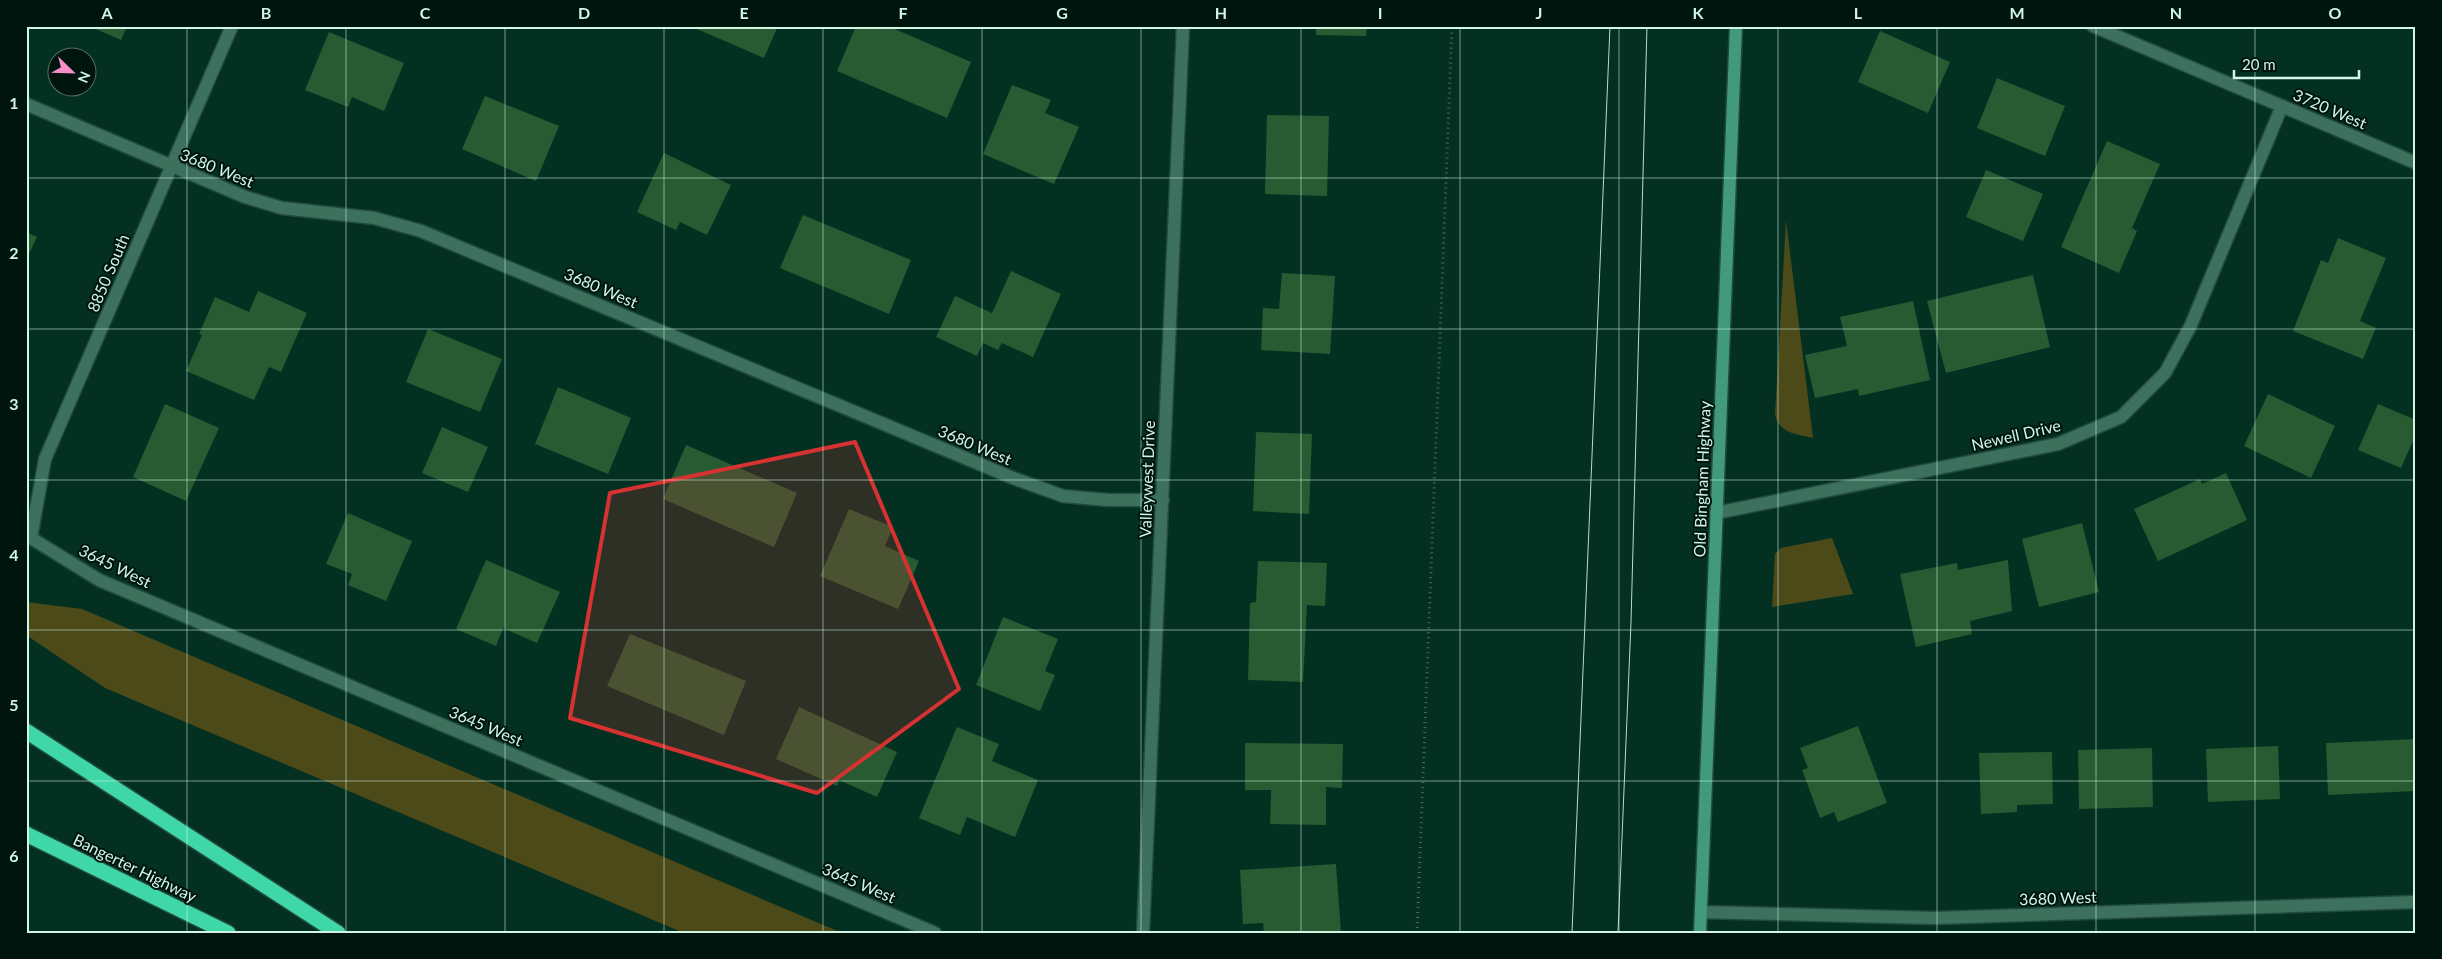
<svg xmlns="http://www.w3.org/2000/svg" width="2442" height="959" font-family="Lato,sans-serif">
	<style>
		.green { fill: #4c4a19 }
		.building { fill: #285b31 }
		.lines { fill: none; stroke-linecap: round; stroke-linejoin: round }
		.street-casing { stroke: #214c3d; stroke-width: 15 }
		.secondary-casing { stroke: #214c3d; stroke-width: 15 }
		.highway-casing { stroke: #214c3d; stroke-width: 18 }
		.path { stroke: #456f60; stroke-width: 3; stroke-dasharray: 1 4; stroke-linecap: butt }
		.street { stroke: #3d715e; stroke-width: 12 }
		.secondary { stroke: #429a7c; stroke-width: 12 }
		.highway { stroke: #40d7a8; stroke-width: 15 }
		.tram { stroke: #b6dccc; stroke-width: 1 }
		.marked { fill: #d63232; fill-opacity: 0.2; stroke: #d63232; stroke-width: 4; stroke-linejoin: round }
		.grid { fill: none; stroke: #d1f6e6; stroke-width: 1; stroke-opacity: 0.55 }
		.labels { text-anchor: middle; stroke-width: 4; stroke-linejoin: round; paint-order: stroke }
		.street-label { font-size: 16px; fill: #d1f6e6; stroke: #00150d }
		.neatline { fill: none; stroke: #d1f6e6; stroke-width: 2 }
		.grid-label { font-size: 16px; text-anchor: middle; font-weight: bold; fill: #d1f6e6 }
	</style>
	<rect width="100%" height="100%" fill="#043022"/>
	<g class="green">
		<path d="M1786,220l27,218c-16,-4 -33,-4 -38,-23z"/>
		<polygon points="1832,538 1853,594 1772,607 1775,554 1781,548"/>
		<polygon points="26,602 82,609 842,933 684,933 105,688 26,635"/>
	</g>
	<g class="building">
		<polygon points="89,26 127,26 121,40"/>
		<polygon points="690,26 778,26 764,58"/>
		<polygon points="856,26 888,26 971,62 947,118 837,71"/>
		<polygon points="1316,26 1367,26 1366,36 1316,35"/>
		<polygon points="1880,31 1950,62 1928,113 1858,82"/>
		<polygon points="329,32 404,63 384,111 352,97 348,107 305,90"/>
		<polygon points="1997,78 2065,106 2045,156 1977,128"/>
		<polygon points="1012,85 1051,100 1045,113 1079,127 1054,184 983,154"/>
		<polygon points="485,96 559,126 536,181 462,149"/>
		<polygon points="1267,115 1329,116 1327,196 1265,194"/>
		<polygon points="2107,141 2160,164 2132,228 2137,231 2119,273 2061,247"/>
		<polygon points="664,153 731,185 707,235 680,222 676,230 637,212"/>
		<polygon points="1986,170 2043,194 2023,241 1966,217"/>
		<polygon points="803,215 911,260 889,314 780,268"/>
		<polygon points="26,232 37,237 26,260"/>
		<polygon points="2338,238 2386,258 2360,321 2376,328 2363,359 2293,331 2321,260 2328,263"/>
		<polygon points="1011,271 1061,294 1033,357 1002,343 998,350 983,343 977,356 936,337 955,296 992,313"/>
		<polygon points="1282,273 1335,276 1330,354 1261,350 1263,308 1279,309"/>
		<polygon points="2033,275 2050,347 1946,373 1927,301"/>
		<polygon points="258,291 307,313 281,372 269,367 254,400 186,371 202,335 199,334 215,297 249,312"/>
		<polygon points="1913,301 1930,380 1859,396 1858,389 1815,398 1805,355 1847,346 1840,317"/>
		<polygon points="428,329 502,359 480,412 406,382"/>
		<polygon points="558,387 631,418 608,474 535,444"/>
		<polygon points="2268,394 2335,426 2311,478 2244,446"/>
		<polygon points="165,404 219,428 186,501 133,477"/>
		<polygon points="2378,404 2416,420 2416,434 2401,468 2358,450"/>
		<polygon points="442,427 488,447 468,492 422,473"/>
		<polygon points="1256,432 1312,434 1309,514 1253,511"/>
		<polygon points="686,445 797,493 774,547 663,499"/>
		<polygon points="2226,473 2247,520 2158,561 2134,509 2200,479 2202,484"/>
		<polygon points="849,509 893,527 885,546 919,561 898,609 820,576"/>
		<polygon points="348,513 412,541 386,601 348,585 352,574 326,564"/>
		<polygon points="2082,523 2099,592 2039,607 2022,539"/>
		<polygon points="486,560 560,592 537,643 503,628 496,646 456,629"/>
		<polygon points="2008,560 2012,611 1970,621 1972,634 1916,647 1900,574 1957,563 1958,570"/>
		<polygon points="1258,561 1327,563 1325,606 1307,605 1303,682 1248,680 1250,603 1256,602"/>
		<polygon points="1003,617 1058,639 1045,671 1055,675 1040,711 976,685"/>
		<polygon points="630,634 746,681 724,735 607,686"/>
		<polygon points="799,707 897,752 877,797 839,780 837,786 776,759"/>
		<polygon points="1858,726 1887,803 1838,822 1834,812 1820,818 1802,770 1808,768 1800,748"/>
		<polygon points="957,727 999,744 992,761 1038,780 1015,837 967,817 960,835 919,818"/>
		<polygon points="2416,739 2416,791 2328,795 2326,743"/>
		<polygon points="1245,743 1343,744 1342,788 1326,787 1326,825 1270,824 1271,790 1245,790"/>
		<polygon points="2278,746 2280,799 2208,802 2206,749"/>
		<polygon points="2152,748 2153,807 2079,809 2078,750"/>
		<polygon points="2052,752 2053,804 2017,805 2017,812 1981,814 1979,753"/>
		<polygon points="1336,864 1341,933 1264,933 1263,923 1243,924 1240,870"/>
	</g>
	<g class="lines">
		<defs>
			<g id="street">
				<polyline points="232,26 45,459 31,538 99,580 935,933"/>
				<polyline points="2093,26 2416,163"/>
				<polyline points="26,104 245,197 282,208 374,218 421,231 1013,478 1063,496 1108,500 1163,500"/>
				<polyline points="1716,513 2058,444 2121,417 2165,373 2191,325 2282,106"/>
				<polyline points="1701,912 1935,918 2416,902"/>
				<polyline points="1143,933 1183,26"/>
			</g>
			<polyline id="secondary" points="1700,933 1736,26"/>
			<g id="highway">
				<polyline points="26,731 338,933"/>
				<polyline points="26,834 228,933"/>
			</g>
		</defs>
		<use href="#street" class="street-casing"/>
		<use href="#secondary" class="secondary-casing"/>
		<use href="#highway" class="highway-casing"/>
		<polyline class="path" points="1417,933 1452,26"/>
		<use href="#street" class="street"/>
		<use href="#secondary" class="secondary"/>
		<use href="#highway" class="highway"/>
		<g class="tram">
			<polyline points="1572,933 1610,26"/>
			<polyline points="1618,933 1631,622 1647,26"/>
		</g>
	</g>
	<path class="marked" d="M855,442l104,247 -142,104 -247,-75 40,-225z"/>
	<path class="grid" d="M187,26v907M346,26v907M505,26v907M664,26v907M823,26v907M982,26v907M1141,26v907M1301,26v907M1460,26v907M1619,26v907M1778,26v907M1937,26v907M2096,26v907M2255,26v907M26,178h2390M26,329h2390M26,480h2390M26,630h2390M26,781h2390"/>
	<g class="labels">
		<g class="street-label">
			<text transform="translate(2330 109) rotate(23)" y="6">3720 West</text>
			<text transform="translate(217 168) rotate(22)" y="6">3680 West</text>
			<text transform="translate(108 273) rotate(-67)" y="6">8850 South</text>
			<text transform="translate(601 288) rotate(23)" y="6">3680 West</text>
			<text transform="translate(2016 435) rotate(-13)" y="6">Newell Drive</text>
			<text transform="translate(975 445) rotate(23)" y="6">3680 West</text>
			<text transform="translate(1147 479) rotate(-88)" y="6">Valleywest Drive</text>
			<text transform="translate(1702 479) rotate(-88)" y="6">Old Bingham Highway</text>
			<text transform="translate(115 566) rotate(26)" y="6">3645 West</text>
			<text transform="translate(486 726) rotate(23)" y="6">3645 West</text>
			<text transform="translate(135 868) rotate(26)" y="6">Bangerter Highway</text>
			<text transform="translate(859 883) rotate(23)" y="6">3645 West</text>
			<text transform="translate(2058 898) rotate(-2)" y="6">3680 West</text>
		</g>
	</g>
	<rect width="2442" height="959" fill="none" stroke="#00150d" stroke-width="55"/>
	<g transform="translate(72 72) rotate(113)"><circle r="24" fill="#00150d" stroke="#546f64"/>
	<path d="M0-4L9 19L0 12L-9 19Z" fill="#f98fc8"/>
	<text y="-8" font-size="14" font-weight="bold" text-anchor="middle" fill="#d1f6e6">N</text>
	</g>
	<path d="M2234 70v8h125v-8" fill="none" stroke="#d1f6e6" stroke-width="2.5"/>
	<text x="2242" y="70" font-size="15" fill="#d1f6e6" stroke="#00150d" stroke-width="4" paint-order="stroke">20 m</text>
	<rect x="28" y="28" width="2386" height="904" class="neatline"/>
	<g class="grid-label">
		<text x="107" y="19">A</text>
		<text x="266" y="19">B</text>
		<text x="425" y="19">C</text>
		<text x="584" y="19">D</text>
		<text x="744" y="19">E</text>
		<text x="903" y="19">F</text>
		<text x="1062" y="19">G</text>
		<text x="1221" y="19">H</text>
		<text x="1380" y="19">I</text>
		<text x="1539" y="19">J</text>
		<text x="1698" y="19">K</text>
		<text x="1858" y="19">L</text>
		<text x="2017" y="19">M</text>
		<text x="2176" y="19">N</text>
		<text x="2335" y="19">O</text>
		<text x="14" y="109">1</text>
		<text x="14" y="259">2</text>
		<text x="14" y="410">3</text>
		<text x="14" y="561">4</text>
		<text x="14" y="711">5</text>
		<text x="14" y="862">6</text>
	</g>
</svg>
